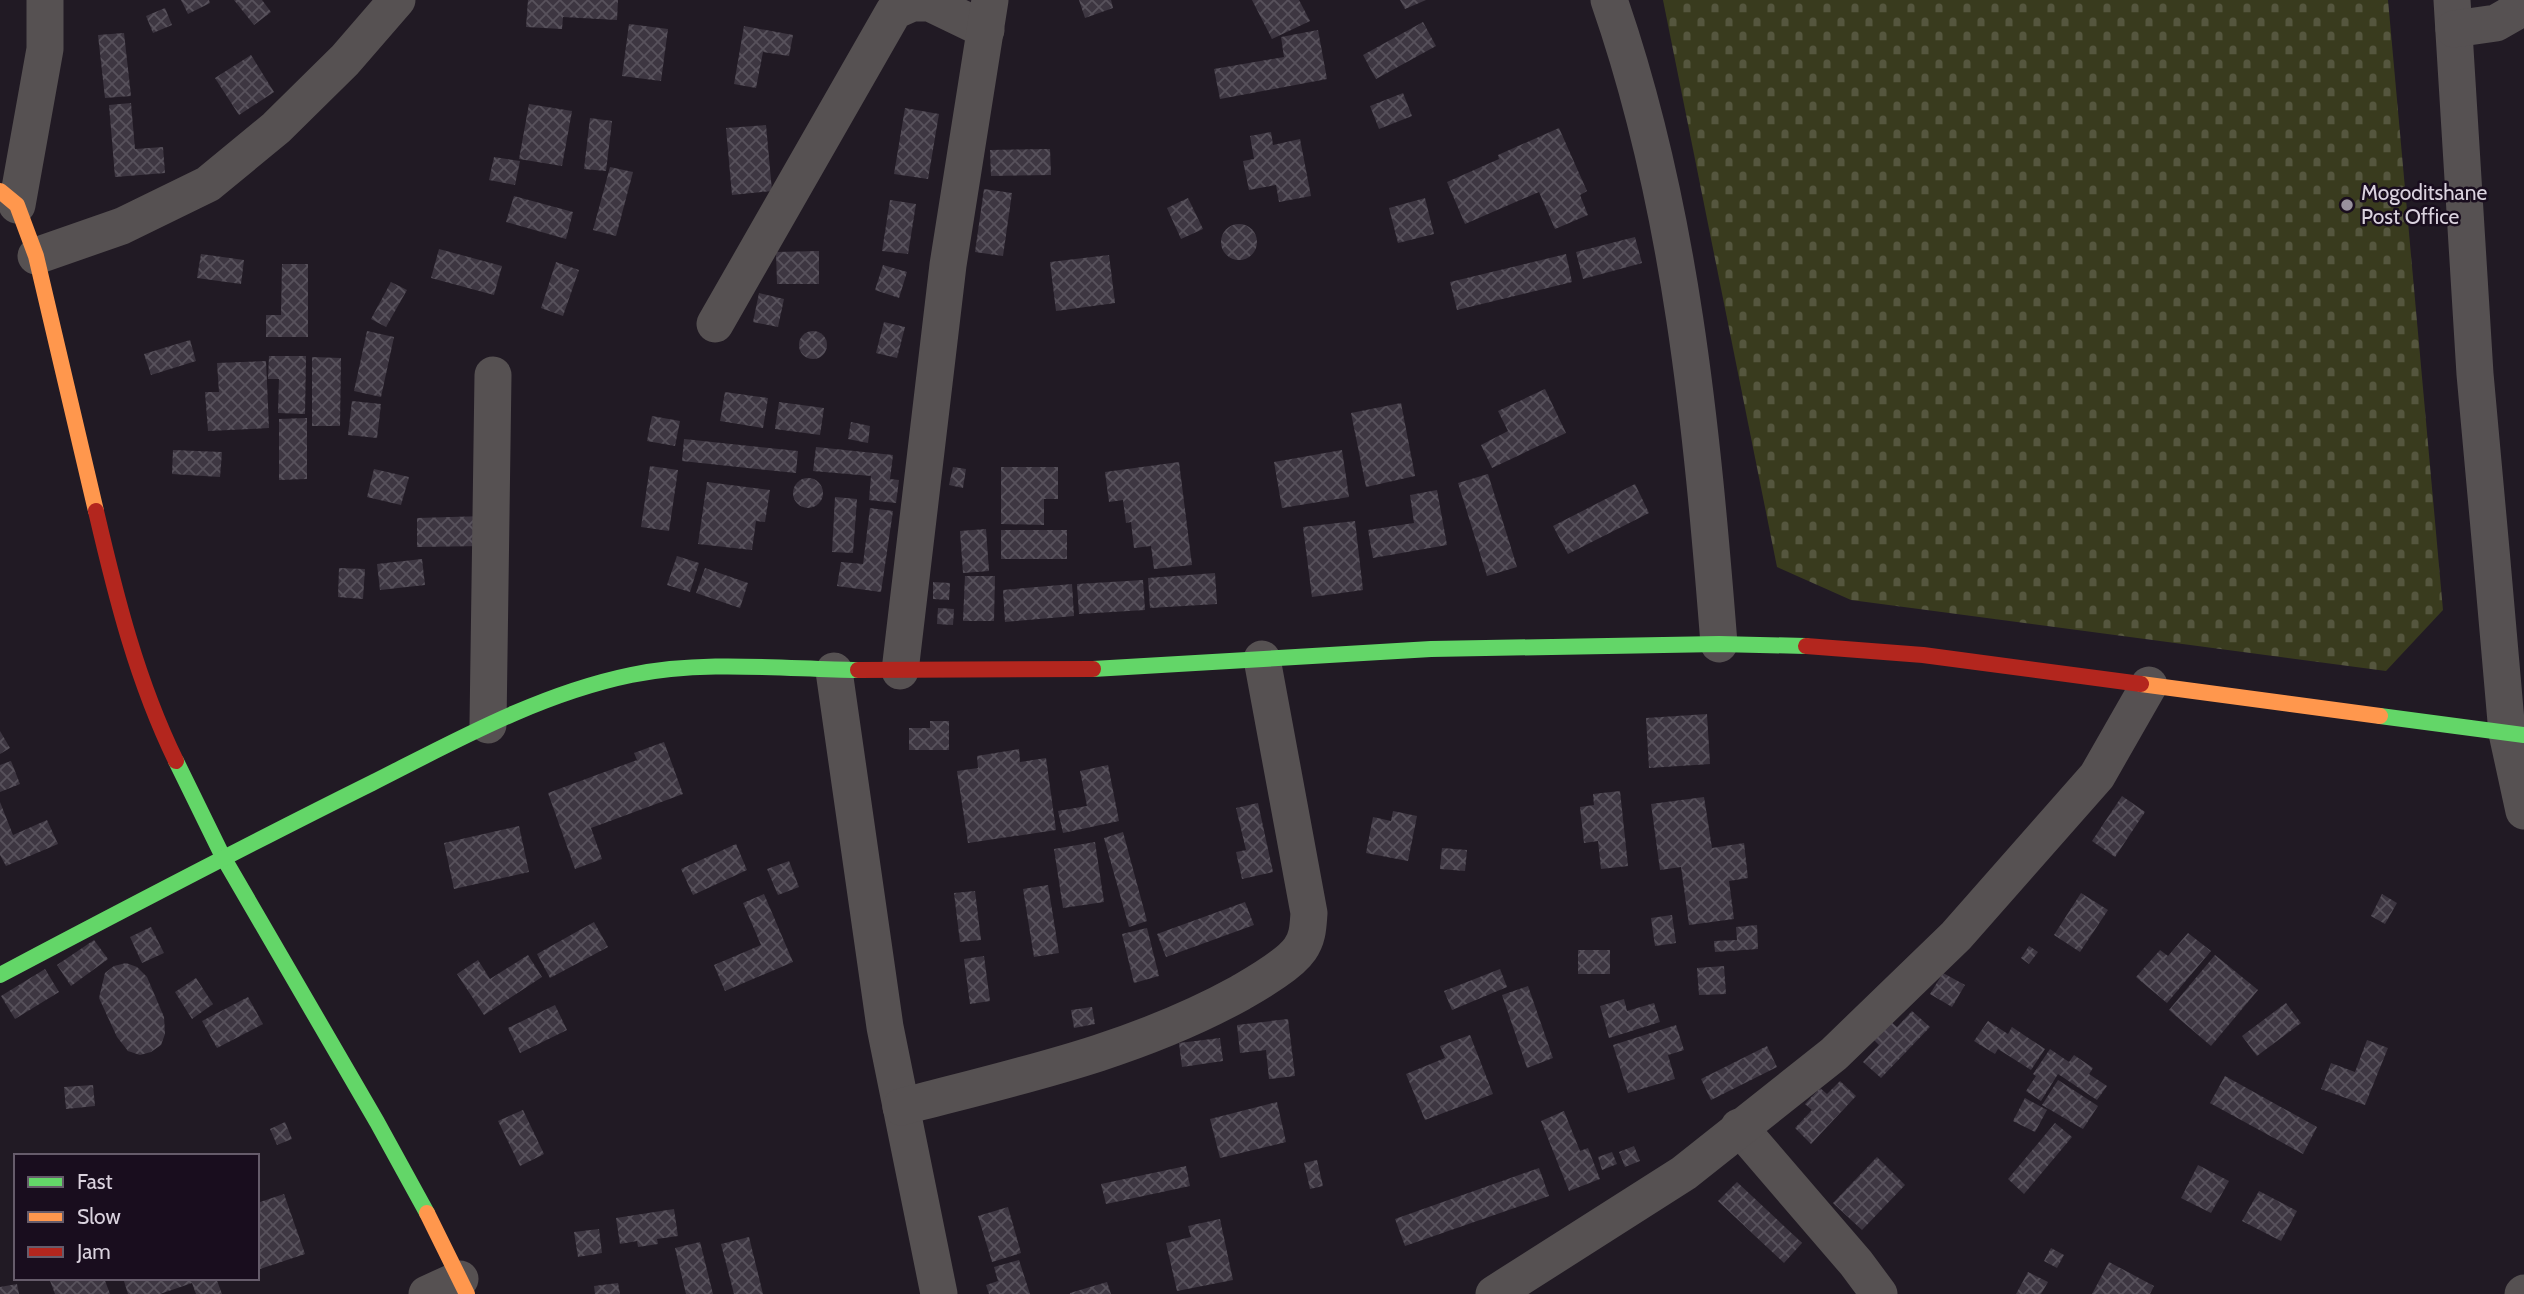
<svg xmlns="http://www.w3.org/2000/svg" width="2524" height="1294" font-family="Cabin,sans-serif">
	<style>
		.cemetery { fill: url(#cemetery-stones) }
		.building { fill: url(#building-cross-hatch) }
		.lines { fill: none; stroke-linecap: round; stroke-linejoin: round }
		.street { stroke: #565152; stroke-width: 37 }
		.fast { stroke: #63d668; stroke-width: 16 }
		.slow { stroke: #ff974d; stroke-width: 16 }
		.jam { stroke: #b3261e; stroke-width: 16 }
		.poi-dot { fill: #99929d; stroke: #190d1e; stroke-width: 2.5 }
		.labels { text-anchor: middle; stroke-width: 5; stroke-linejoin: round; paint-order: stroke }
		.poi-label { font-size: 21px; fill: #dad2de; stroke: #190d1e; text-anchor: start }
	</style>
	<defs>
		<pattern id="cemetery-stones" width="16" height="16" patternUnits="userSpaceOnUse" patternTransform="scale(1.75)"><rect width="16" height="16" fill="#393b1e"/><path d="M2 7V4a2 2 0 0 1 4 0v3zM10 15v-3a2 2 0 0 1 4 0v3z" fill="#55563e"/></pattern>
		<pattern id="building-cross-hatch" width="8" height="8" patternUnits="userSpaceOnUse" patternTransform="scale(1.75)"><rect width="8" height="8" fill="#3d3641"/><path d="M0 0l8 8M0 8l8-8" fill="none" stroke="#58525c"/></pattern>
	</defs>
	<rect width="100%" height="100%" fill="#211a24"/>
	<polygon class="cemetery" points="1663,0 2388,0 2443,610 2386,671 1851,600 1777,567"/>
	<g class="building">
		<polygon points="181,0 209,0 210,3 188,14"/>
		<polygon points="234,0 262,0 271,12 254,25"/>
		<polygon points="528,0 618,0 617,20 563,17 562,29 526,27"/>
		<polygon points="1079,0 1111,0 1113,8 1085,18"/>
		<polygon points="1252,0 1299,0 1310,21 1272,39"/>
		<polygon points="1400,0 1426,0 1405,9"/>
		<polygon points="165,8 172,25 153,33 146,16"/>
		<polygon points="1423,22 1436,46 1376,79 1363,55"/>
		<polygon points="629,24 668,29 661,81 622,76"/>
		<polygon points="744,26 793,35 789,56 763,52 756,88 734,84"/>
		<polygon points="1318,30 1327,79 1220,99 1214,69 1284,57 1281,37"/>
		<polygon points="124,33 131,96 105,98 98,35"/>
		<polygon points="251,55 274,92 239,115 215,78"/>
		<polygon points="1403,93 1412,116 1379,129 1370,106"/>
		<polygon points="131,103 135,149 163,147 165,173 115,177 109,105"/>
		<polygon points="529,104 572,111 562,166 519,159"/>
		<polygon points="905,108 939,114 928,179 894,174"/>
		<polygon points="590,118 612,121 606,171 584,169"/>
		<polygon points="766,125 772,191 732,195 726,128"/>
		<polygon points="1559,128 1587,191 1580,195 1588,215 1555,229 1539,192 1465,224 1447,182 1499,159 1498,155"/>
		<polygon points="1271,132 1273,145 1300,139 1311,196 1279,202 1276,185 1249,190 1243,161 1254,159 1250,136"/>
		<polygon points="1050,149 1051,175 991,176 990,150"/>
		<polygon points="494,157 520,161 515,185 489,180"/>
		<polygon points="610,167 633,172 616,236 593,230"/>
		<polygon points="984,189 1012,193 1003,256 975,252"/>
		<polygon points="514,196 573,212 566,239 506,222"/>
		<polygon points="1188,198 1203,229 1181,239 1167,208"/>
		<polygon points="1425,198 1434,234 1398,243 1389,208"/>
		<polygon points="890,200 916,204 908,254 882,251"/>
		<circle cx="1239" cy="242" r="18"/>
		<polygon points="1635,237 1642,263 1583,279 1576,252"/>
		<polygon points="439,249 502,266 494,295 431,278"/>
		<polygon points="819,251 819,284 777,284 776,252"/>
		<polygon points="201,254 244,260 241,284 197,278"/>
		<polygon points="1566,254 1572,282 1457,310 1450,282"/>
		<polygon points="1109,255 1115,303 1056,311 1050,262"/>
		<polygon points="556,262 579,270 563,316 541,308"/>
		<polygon points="282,264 308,264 308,337 266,337 266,315 281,315"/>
		<polygon points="883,265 907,272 899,298 875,290"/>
		<polygon points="391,282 407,290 386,327 371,319"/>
		<polygon points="759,293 784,299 778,327 753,322"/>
		<polygon points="884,322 905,327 897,358 876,353"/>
		<circle cx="813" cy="345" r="14"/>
		<polygon points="367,331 394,337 381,397 354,391"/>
		<polygon points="190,340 196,361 151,375 144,354"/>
		<polygon points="269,356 306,356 305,414 278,413 279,379 268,379"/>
		<polygon points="312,357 341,358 340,426 312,426"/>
		<polygon points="266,361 269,428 208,431 205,392 219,392 217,363"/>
		<polygon points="1545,389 1566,433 1492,468 1481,445 1508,431 1498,411"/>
		<polygon points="725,392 768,398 763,428 720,421"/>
		<polygon points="352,401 381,404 377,438 348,435"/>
		<polygon points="779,402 824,408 820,435 775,429"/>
		<polygon points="1401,403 1415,476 1366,487 1351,413"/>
		<polygon points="652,416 680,421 675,446 647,441"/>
		<polygon points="307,418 307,479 279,480 279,419"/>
		<polygon points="851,422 870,426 868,443 848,439"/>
		<polygon points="684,439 798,451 796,473 682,461"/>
		<polygon points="816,447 893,455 890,479 899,480 896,503 869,500 871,476 813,471"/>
		<polygon points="173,450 222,452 220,477 172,474"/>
		<polygon points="1342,450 1349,497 1282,508 1274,462"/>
		<polygon points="1179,462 1192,565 1154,569 1151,546 1134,548 1131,522 1126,523 1123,500 1109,502 1105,472"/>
		<polygon points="650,466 678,470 669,531 641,527"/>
		<polygon points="953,467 966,469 963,488 949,485"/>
		<polygon points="1001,467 1058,467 1058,499 1044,499 1044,525 1001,524"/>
		<polygon points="374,469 409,477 401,505 367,497"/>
		<polygon points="1488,474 1517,567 1487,576 1458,483"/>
		<circle cx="808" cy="493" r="15"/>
		<polygon points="707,482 770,490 765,522 756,521 752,550 698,544"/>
		<polygon points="1635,484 1649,513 1568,554 1553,526"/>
		<polygon points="1437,490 1447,545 1373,558 1368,530 1414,523 1410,495"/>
		<polygon points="835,497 857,499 853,553 832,552"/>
		<polygon points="870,508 893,511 881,592 837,586 841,562 863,564"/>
		<polygon points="485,516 486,546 417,547 417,518"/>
		<polygon points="1355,521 1363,590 1312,597 1303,527"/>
		<polygon points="986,529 989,571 963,573 960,531"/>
		<rect x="1001" y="530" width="66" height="29"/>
		<polygon points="677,556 699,563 690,592 667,585"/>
		<polygon points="422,559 425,585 380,590 377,564"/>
		<polygon points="339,568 365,569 363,599 338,597"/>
		<polygon points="705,568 748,583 740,608 696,593"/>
		<polygon points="1215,573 1217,604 1150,608 1148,578"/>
		<polygon points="965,576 995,576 994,621 963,621"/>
		<polygon points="1143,580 1145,610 1079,614 1077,584"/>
		<polygon points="933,582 950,583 949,600 933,599"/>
		<polygon points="1072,584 1074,616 1005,622 1003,590"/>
		<polygon points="938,608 954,609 953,625 937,624"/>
		<polygon points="1707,714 1710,764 1649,768 1646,718"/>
		<polygon points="930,721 949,721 949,750 909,750 909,728 930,728"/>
		<polygon points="0,731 10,748 0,754"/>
		<polygon points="664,742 683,794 591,828 602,859 575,869 548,793 637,760 634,753"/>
		<polygon points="1019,749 1020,762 1046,758 1056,830 968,843 957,771 978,768 977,756"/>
		<polygon points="11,761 20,784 0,792 0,765"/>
		<polygon points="1108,765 1119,821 1063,833 1058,811 1087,806 1080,771"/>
		<polygon points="1620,791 1628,866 1601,869 1598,841 1584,843 1580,807 1594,805 1593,794"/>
		<polygon points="2122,796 2145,812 2115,857 2092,841"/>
		<polygon points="1704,797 1712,848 1744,843 1748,878 1729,881 1734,919 1689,925 1681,867 1660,870 1651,804"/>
		<polygon points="0,802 13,835 47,820 58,844 6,866 0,855"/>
		<polygon points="1258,803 1273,872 1242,879 1236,852 1246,850 1236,808"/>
		<polygon points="1393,811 1417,816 1408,861 1366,853 1373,817 1391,821"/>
		<polygon points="519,826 529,872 454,889 444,843"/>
		<polygon points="1123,832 1147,921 1129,927 1104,838"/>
		<polygon points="1095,842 1104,902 1063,908 1054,849"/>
		<polygon points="736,844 747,870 693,895 681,869"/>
		<polygon points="1442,848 1467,850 1465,871 1440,869"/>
		<polygon points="789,861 799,887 778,895 767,869"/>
		<polygon points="1048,885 1059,953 1034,957 1023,889"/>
		<polygon points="975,891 981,940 960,942 954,893"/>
		<polygon points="2081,893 2108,910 2080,952 2054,935"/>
		<polygon points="764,894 793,962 725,991 714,965 761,945 743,903"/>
		<polygon points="2382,894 2397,903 2385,924 2371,916"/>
		<polygon points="1245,902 1254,925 1166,957 1157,934"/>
		<polygon points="1672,915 1676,943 1655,946 1651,918"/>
		<polygon points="594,922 608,947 550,978 537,954"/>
		<polygon points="1757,925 1758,949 1715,952 1714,941 1737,940 1736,927"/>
		<polygon points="151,927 164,953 142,963 130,937"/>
		<polygon points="1147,928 1159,976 1134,983 1122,934"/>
		<polygon points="2188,933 2211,951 2167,1003 2136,977 2160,950 2168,956"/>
		<polygon points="94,940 108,959 71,986 57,965"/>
		<polygon points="2029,946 2038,952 2029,964 2021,958"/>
		<rect x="1578" y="950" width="32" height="24"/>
		<polygon points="528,955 542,977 484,1015 457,974 478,960 490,979"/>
		<polygon points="2215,955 2258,990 2211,1046 2169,1010"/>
		<polygon points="984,956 990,1001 970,1004 964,959"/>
		<polygon points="126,963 137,967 147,977 164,1017 165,1034 161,1045 151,1052 140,1055 128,1051 117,1037 99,998 105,973 114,966"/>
		<polygon points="1724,966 1726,994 1699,995 1697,968"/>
		<polygon points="45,969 59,992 15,1019 1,996"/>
		<polygon points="1500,969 1507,987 1452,1010 1444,991"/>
		<polygon points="1943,973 1965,985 1952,1007 1930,994"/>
		<polygon points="196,978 213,1004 192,1019 175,992"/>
		<polygon points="1528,986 1553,1058 1527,1068 1502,995"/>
		<polygon points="248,997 263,1024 217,1048 202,1021"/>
		<polygon points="1624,999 1627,1011 1654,1003 1660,1022 1609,1038 1600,1006"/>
		<polygon points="2286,1003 2301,1023 2257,1056 2242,1036"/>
		<polygon points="555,1005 567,1030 520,1053 508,1028"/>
		<polygon points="1092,1007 1095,1024 1074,1028 1071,1010"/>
		<polygon points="1912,1011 1930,1027 1881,1078 1863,1062 1879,1045 1873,1039 1890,1021 1897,1027"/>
		<polygon points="1288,1019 1295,1076 1269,1079 1266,1050 1240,1053 1237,1025"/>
		<polygon points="1988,1021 2008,1034 2012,1027 2045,1049 2031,1070 1998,1049 1995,1054 1974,1041"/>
		<polygon points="1676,1025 1684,1050 1668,1055 1675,1079 1628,1093 1613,1045"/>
		<polygon points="1470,1035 1493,1094 1425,1120 1406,1074 1445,1058 1440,1046"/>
		<polygon points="1220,1038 1223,1061 1182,1067 1179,1043"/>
		<polygon points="2367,1040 2388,1048 2365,1105 2321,1089 2331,1063 2355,1072"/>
		<polygon points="1767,1046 1777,1067 1711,1100 1701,1079"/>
		<polygon points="2050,1049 2069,1062 2074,1055 2093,1068 2089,1074 2107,1086 2097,1100 2058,1074 2041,1101 2026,1091 2036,1076 2033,1074"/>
		<polygon points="2225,1076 2317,1127 2303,1154 2210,1103"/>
		<polygon points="2058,1080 2098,1106 2083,1129 2042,1105"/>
		<polygon points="1840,1081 1856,1096 1811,1144 1795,1128 1812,1110 1805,1104 1820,1088 1827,1094"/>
		<polygon points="93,1085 95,1106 66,1109 64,1087"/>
		<polygon points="2025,1098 2047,1110 2035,1132 2013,1121"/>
		<polygon points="1277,1102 1286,1142 1220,1158 1210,1119"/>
		<polygon points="523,1110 544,1154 520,1166 498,1121"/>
		<polygon points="1564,1111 1580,1151 1588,1148 1600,1179 1569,1191 1541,1121"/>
		<polygon points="285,1122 292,1139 277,1145 270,1129"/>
		<polygon points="2055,1123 2072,1137 2024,1194 2008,1179"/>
		<polygon points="1634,1146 1640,1161 1625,1167 1619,1152"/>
		<polygon points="1612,1152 1617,1164 1602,1170 1598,1157"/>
		<polygon points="1877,1157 1905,1185 1862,1230 1833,1203"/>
		<polygon points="1317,1160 1323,1186 1310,1189 1304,1163"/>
		<polygon points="2198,1165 2229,1181 2211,1213 2181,1198"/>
		<polygon points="1186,1166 1190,1186 1106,1204 1101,1184"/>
		<polygon points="1539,1168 1549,1196 1405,1246 1395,1219"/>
		<polygon points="1737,1182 1802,1243 1784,1263 1718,1201"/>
		<polygon points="2259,1191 2297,1211 2281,1241 2242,1221"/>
		<polygon points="284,1194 305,1254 257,1270 257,1203"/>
		<polygon points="1008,1207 1021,1253 992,1262 978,1216"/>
		<polygon points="674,1209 678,1236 657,1239 658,1244 638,1247 637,1241 620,1244 616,1218"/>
		<polygon points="1220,1219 1233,1280 1177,1291 1166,1243 1191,1237 1188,1226"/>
		<polygon points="599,1229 602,1253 578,1257 574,1232"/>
		<polygon points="749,1237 763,1294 734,1294 721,1244"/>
		<polygon points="700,1242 713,1294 686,1294 675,1248"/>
		<polygon points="2051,1248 2064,1255 2057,1268 2044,1261"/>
		<polygon points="1019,1260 1030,1294 989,1294 986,1285 998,1281 994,1267"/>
		<polygon points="2109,1262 2154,1286 2150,1294 2092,1294"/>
		<polygon points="2028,1272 2048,1282 2041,1294 2016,1294"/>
		<polygon points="49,1278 104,1278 110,1294 55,1294"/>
		<polygon points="123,1278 216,1278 222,1294 196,1294 192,1283 160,1294 128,1294"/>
		<polygon points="1107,1282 1111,1294 1070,1294 1070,1293"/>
		<polygon points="618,1283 620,1294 595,1294 594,1286"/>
		<polygon points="17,1284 19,1294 0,1294 0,1287"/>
	</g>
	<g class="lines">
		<g class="street">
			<path d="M1609,0c72,207 93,427 110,644"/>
			<polyline points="2452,0 2475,374 2491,550 2507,733 2524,811"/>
			<polyline points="2454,29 2496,23 2524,7"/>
			<polyline points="17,205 45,49 45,0"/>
			<polyline points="36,256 122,226 208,184 276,128 345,60 397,0"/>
			<polyline points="715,324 894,11 912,3 930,3 986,30"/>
			<polyline points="834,671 885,1027 939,1294"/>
			<polyline points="900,671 948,265 990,0"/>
			<polyline points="488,725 493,375"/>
			<path d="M901,1107c118,-31 232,-55 339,-114 17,-10 49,-28 60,-44 8,-11 8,-23 9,-36l-47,-254"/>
			<polyline points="1739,1127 1856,1263 1879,1294"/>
			<polyline points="427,1294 460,1279"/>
			<polyline points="1494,1294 1684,1173 1834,1054 1956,936 2097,776 2149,685"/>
			<polyline points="2523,1294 2524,1293"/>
		</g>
		<g class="fast">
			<polyline points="1093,669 1431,649 1719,644 1806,646"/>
			<polyline points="2380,716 2524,735"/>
			<polyline points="176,761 223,857 377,1122 427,1213"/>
			<path d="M0,975c123,-65 247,-130 372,-192 83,-42 167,-89 259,-108 73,-15 152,-6 227,-5"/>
		</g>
		<g class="slow">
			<polyline points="0,191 17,205 36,256 96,511"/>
			<polyline points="2141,684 2380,716"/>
			<polyline points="427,1213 467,1294"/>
		</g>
		<g class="jam">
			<path d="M96,511c20,86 41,170 80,250"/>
			<polyline points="1806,646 1923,655 2141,684"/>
			<polyline points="858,670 1093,669"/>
		</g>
	</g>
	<circle class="poi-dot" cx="2347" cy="205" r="7"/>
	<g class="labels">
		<g class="poi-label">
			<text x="2361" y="200">Mogoditshane<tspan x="2361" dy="24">Post Office</tspan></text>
		</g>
	</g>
	<rect x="14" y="1154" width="245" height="126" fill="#190d1e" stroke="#665c6b" stroke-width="2"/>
	<rect x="28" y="1177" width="35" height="10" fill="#63d668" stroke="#665c6b" stroke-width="2"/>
	<text x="77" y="1189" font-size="21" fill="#dad2de">Fast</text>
	<rect x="28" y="1212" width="35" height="10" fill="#ff974d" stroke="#665c6b" stroke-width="2"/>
	<text x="77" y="1224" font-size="21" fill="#dad2de">Slow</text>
	<rect x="28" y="1247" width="35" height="10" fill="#b3261e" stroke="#665c6b" stroke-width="2"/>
	<text x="77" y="1259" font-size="21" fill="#dad2de">Jam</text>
</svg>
